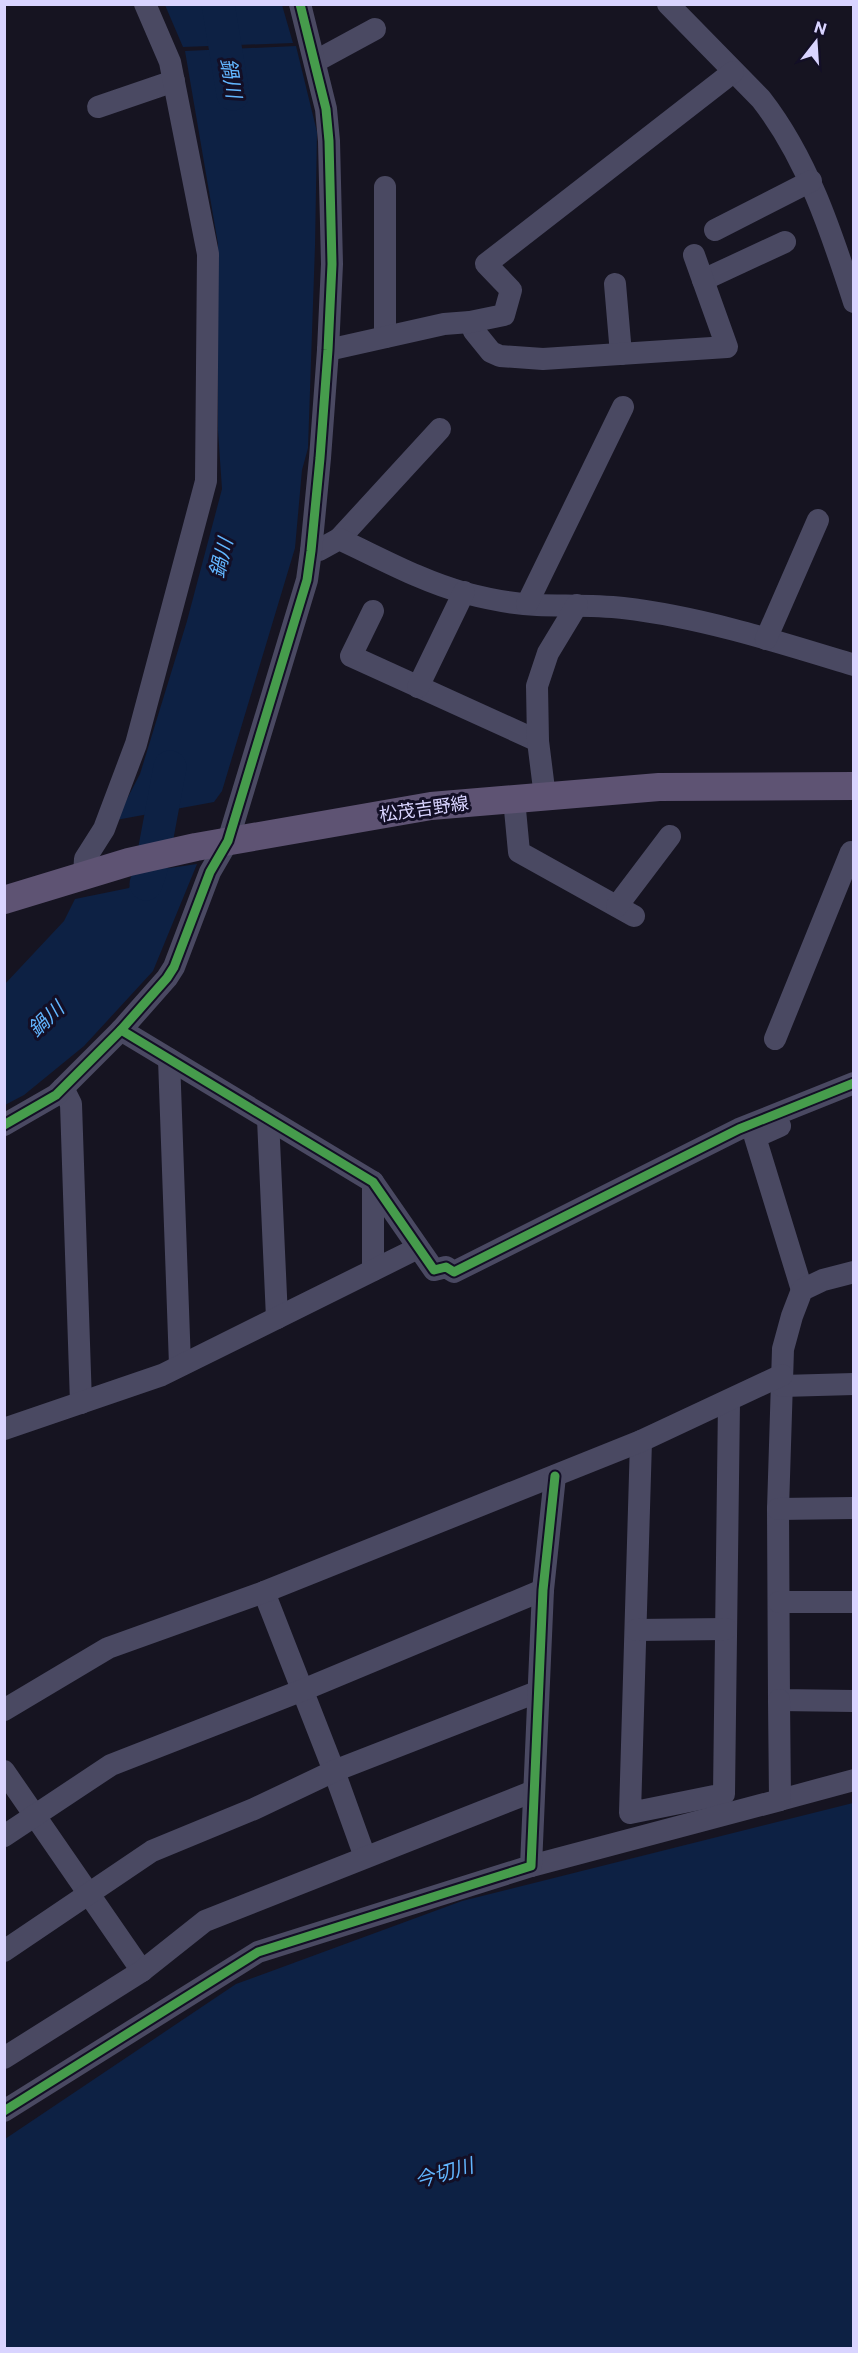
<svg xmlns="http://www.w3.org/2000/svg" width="858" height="2353" font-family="Commissioner,'Noto Sans JP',sans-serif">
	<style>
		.water { fill: #0d2144 }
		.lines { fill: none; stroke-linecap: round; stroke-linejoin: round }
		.river { stroke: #0d2144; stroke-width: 33 }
		.minor { stroke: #4a4962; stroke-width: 22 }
		.major { stroke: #5e5373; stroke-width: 28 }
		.cycleway-casing { stroke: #130f26; stroke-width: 13 }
		.cycleway { stroke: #469c4c; stroke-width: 9 }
		.labels { text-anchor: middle; stroke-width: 6; stroke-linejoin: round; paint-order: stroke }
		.street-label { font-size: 18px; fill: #d9d4ff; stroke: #130f26 }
		.water-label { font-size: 20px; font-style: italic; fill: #62b6ff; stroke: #130f26 }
	</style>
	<rect width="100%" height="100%" fill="#161421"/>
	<g class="water">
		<polygon points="165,5 282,5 293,43 183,47"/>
		<polygon points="296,46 317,132 315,246 308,448 302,470 295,548 222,791 214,802 116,820 140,774 187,621 222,489 218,431 218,244 185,51"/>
		<polygon points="197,864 153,971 84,1046 24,1095 5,1105 5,984 64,921 75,899 129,888 136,873"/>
		<polygon points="853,1803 853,2347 845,2348 5,2348 5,2139 236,1984 462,1901"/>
	</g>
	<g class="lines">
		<g class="river">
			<polyline points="218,4 233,94"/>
			<polyline points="146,884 151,869 170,767"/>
		</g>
		<g class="minor">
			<path d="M668,4l93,95c46,59 70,132 93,203"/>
			<polyline points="316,61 375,29"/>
			<polyline points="98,107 174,81"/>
			<polyline points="715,230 811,181"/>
			<polyline points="703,280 785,242"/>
			<polyline points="615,284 621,354"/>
			<polyline points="470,322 474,331 491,352 500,356 543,359 727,347 694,255"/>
			<polyline points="385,337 385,187"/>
			<polyline points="328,350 444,324 470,322 504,315 511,290 486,264 733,72"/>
			<polyline points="339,539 440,429"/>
			<path d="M311,551l8,-1 20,-11c41,19 82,42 126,54 23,6 48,11 72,12 29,1 58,0 86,3 78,9 156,34 231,57"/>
			<polyline points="527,604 623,407"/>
			<polyline points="373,611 351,656 538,741"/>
			<polyline points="766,639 818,520"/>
			<polyline points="418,687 464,592"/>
			<polyline points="545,797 538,741 537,686 548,653 577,605"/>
			<polyline points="514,799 519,852 634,916"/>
			<polyline points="84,875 85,859 104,829 136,744 206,481 208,254 170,62 145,4"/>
			<polyline points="617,906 670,836"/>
			<polyline points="121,1030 373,1182 434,1270 446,1267 454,1272 739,1129 854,1083"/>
			<polyline points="775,1039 851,852 854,853"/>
			<polyline points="169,1059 180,1365"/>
			<polyline points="63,1088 71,1104 81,1403"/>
			<polyline points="268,1119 277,1318"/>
			<polyline points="4,1125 56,1095 121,1030 167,978 174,967 210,872 228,841 307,580 311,551 320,458 328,350 332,264 329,141 326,109 300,4"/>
			<polyline points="780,1126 755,1137 802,1290"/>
			<polyline points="373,1182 373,1270"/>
			<polyline points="854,1272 823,1280 802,1290 792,1316 783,1349 778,1509 779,1700 854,1701"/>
			<polyline points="782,1386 854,1384"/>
			<polyline points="4,1429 162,1375 418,1248"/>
			<polyline points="641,1441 630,1813 724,1794 729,1401"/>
			<polyline points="778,1509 854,1508"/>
			<polyline points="264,1592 334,1771 365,1857"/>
			<polyline points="779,1602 854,1602"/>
			<polyline points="636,1630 726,1629"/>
			<polyline points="4,1710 108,1648 264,1592 641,1441 782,1375"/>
			<polyline points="4,1771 142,1971"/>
			<polyline points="780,1800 854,1780"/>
			<polyline points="4,1836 111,1765 303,1690 543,1590"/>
			<polyline points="531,1866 780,1800 779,1700"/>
			<polyline points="4,1951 152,1851 254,1809 334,1771 537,1692"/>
			<polyline points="4,2058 142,1971 205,1921 534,1791"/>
			<polyline points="4,2111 258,1952 531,1866 543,1590 555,1476"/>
		</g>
		<polyline class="major" points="4,900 129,862 196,847 431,806 659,787 854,786"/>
		<defs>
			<g id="cycleway">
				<polyline points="121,1030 373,1182 434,1270 446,1267 454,1272 739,1129 854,1083"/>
				<polyline points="4,1125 56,1095 121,1030 167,978 174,967 210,872 228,841 307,580 311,551 320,458 328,350 332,264 329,141 326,109 300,4"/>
				<polyline points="4,2111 258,1952 531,1866 543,1590 555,1476"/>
			</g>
		</defs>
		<use href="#cycleway" class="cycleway-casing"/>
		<use href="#cycleway" class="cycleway"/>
	</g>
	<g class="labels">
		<g class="street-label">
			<text transform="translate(424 809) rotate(-8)" y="6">松茂吉野線</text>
		</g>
		<g class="water-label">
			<text transform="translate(231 78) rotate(80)" y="7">鍋川</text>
			<text transform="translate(221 558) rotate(-76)" y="7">鍋川</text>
			<text transform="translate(46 1019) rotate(-43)" y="7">鍋川</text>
			<text transform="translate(444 2173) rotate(-16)" y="7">今切川</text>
		</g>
	</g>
	<rect width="858" height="2353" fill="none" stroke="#d9d4ff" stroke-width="12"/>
	<g transform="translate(816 42) rotate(17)" stroke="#130f26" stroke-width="4.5" paint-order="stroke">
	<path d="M0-4.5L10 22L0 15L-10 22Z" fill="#d9d4ff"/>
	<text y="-9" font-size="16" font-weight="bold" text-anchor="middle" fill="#d9d4ff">N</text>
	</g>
</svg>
